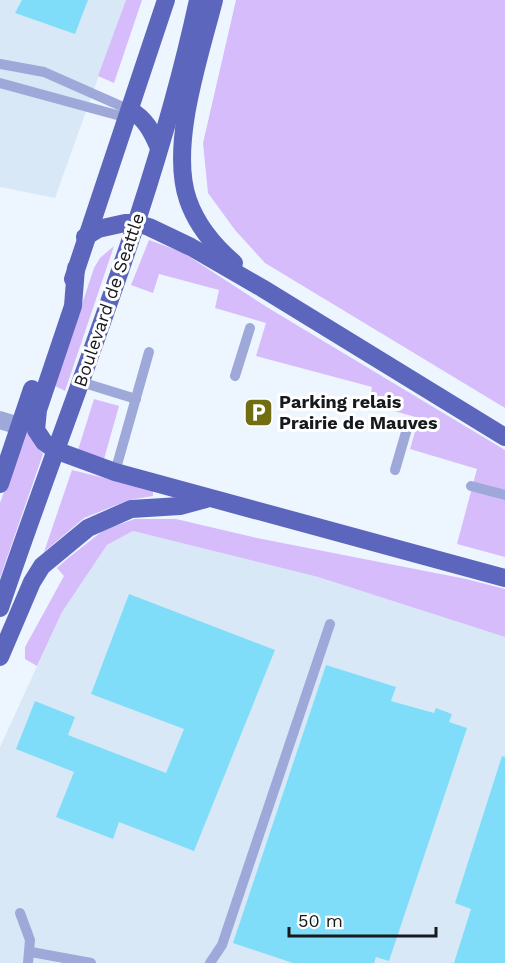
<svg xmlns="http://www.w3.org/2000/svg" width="505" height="963" font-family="'Work Sans',sans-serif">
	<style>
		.built { fill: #d9e8f6 }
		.green { fill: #d7bcfc }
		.building { fill: #80ddf9 }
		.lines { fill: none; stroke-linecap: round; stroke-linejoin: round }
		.service { stroke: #9fa9d9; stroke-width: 10 }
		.minor { stroke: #9fa9d9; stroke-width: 18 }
		.primary { stroke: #5c66bc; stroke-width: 18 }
		.labels { text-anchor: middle; stroke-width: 6; stroke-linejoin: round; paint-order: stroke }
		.street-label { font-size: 18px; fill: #171a1d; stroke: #fff }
		.poi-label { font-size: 18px; font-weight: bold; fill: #171a1d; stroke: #fff; text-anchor: start }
	</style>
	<rect width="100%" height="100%" fill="#edf6ff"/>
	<g class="built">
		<polygon points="0,0 126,0 55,198 0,187"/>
		<polygon points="133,531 318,577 505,637 505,963 0,963 0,747 62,612 107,545"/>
	</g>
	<g class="green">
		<polygon points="126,0 142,0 114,83 98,76"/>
		<polygon points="236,0 505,0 505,408 265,263 235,230 208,193 203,143"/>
		<polygon points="149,240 182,252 270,309 505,450 505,557 457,544 477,469 410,449 419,418 369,404 372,387 256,356 266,323 215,308 219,290 159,274 153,293 131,285"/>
		<polygon points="114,246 65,391 55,386 94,268 100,258"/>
		<polygon points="94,399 119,406 104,459 78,450"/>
		<polygon points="26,430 43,454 0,578 0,503"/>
		<polygon points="72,470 153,490 153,496 129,500 84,518 44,552"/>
		<polygon points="135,519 176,519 257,538 466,579 505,589 505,637 318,577 133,531 107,545 62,612 37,666 25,659 25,647 64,576 57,568 67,559 105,529"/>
	</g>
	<g class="building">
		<polygon points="22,0 88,0 75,34 15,13"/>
		<polygon points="129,594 275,650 194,851 119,822 113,839 56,817 74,772 16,749 35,701 75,717 68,735 166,773 184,729 91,694"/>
		<polygon points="326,665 396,687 391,701 434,713 436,708 452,714 449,722 467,728 389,961 376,957 374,963 293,963 233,943"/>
		<polygon points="502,756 505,757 505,963 454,963 471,909 455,903"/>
	</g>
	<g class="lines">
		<g class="service">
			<polyline points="0,64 44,72 130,110"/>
			<polyline points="0,83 128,118"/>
			<polyline points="235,376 250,328"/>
			<polyline points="81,382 136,399"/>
			<polyline points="395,470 409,422"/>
			<polyline points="115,472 149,352"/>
			<polyline points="471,486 505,495"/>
			<polyline points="20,913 30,940 28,963"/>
			<polyline points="31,952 91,963"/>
			<polyline points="210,963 222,945 330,624"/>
		</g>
		<polyline class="minor" points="0,420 19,426"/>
		<g class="primary">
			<path d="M214,0c-14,56 -45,145 -26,200 9,26 26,46 46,63"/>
			<path d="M130,110c16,9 22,22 29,38"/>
			<polyline points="85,237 98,229 125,223 136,223 149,227 191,247 262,288 505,437"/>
			<polyline points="76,268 73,306 38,410 36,430 44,442 55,450 115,472 505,578"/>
			<polyline points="73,279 166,0"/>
			<polyline points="0,484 32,389"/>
			<path d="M0,608c68,-202 153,-399 198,-608"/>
			<polyline points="0,657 32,582 42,566 88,528 131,509 180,506 206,499"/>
		</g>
	</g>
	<defs>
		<symbol id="parking-square" viewBox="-11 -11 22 22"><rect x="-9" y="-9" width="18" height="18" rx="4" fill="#706e10" stroke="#fff"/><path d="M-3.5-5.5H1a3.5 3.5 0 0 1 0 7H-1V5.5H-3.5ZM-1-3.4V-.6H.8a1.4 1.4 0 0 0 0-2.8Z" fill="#fff"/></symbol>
	</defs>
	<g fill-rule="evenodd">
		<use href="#parking-square" x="242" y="396" width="33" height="33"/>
	</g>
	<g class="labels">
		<g class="street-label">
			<text transform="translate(109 300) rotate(-71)" y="6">Boulevard de Seattle</text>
		</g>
		<g class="poi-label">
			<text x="279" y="408">Parking relais<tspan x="279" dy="21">Prairie de Mauves</tspan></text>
		</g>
	</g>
	<path d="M289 927v9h147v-9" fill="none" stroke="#171a1d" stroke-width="3"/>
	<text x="298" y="927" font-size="18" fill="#171a1d" stroke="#ffffff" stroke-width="4.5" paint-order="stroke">50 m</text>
</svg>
